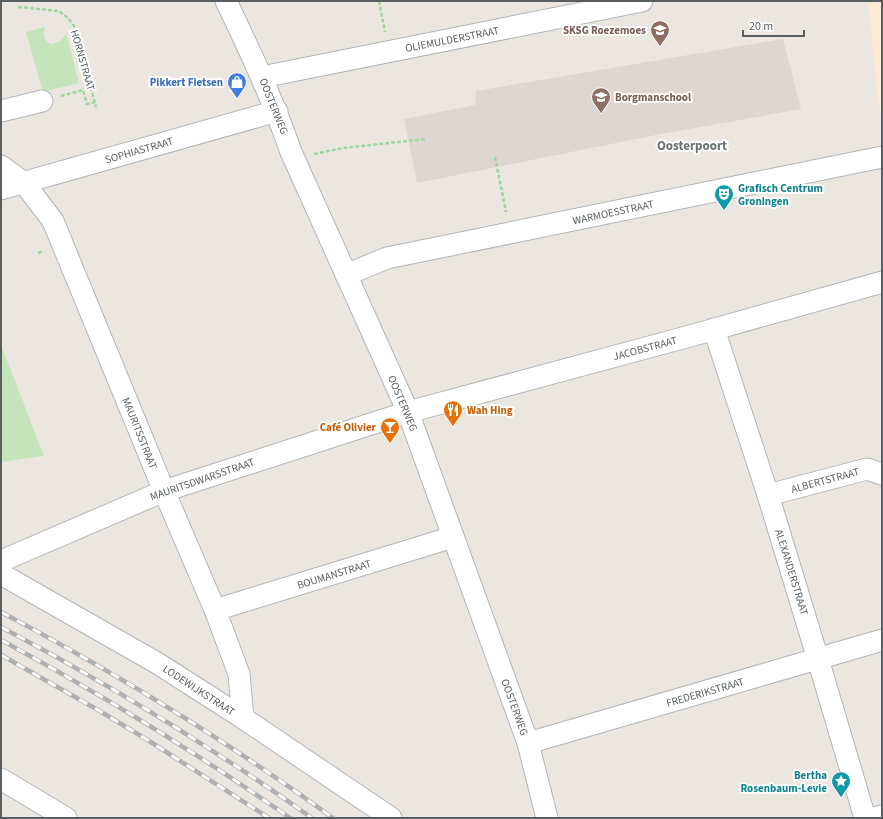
<svg xmlns="http://www.w3.org/2000/svg" width="883" height="819" font-family="'Source Sans 3',sans-serif">
	<style>
		.commercial { fill: #fde8d3 }
		.education { fill: #ded7d1 }
		.green { fill: #c6e4bc }
		.lines { fill: none; stroke-linecap: round; stroke-linejoin: round }
		.minor-casing { stroke: #b1b5b8; stroke-width: 23 }
		.path { stroke: #9fd69f; stroke-width: 2.5; stroke-dasharray: 4 2; stroke-linecap: butt }
		.minor { stroke: #fff; stroke-width: 21 }
		.rail-casing { stroke: #afb0b1; stroke-width: 4.5 }
		.rail { stroke: #fff; stroke-width: 3; stroke-dasharray: 9; stroke-linecap: butt }
		.labels { text-anchor: middle; stroke-width: 4; stroke-linejoin: round; paint-order: stroke }
		.education-label { font-size: 11px; font-weight: bold; fill: #785e54; stroke: #fff; text-anchor: end }
		.street-label { font-size: 11px; fill: #595f61; stroke: #fff }
		.shop-label { font-size: 11px; font-weight: bold; fill: #366cbe; stroke: #fff; text-anchor: end }
		.culture-label { font-size: 11px; font-weight: bold; fill: #0d838f; stroke: #fff; text-anchor: start }
		.food-label { font-size: 11px; font-weight: bold; fill: #c56008; stroke: #fff; text-anchor: start }
		.quarter-label { font-size: 13px; font-weight: bold; fill: #6a7173; stroke: #fff }
	</style>
	<rect width="100%" height="100%" fill="#ece6e0"/>
	<polygon class="commercial" points="868,1 882,1 882,117 878,100"/>
	<polygon class="education" points="783,39 801,109 656,135 417,183 404,119 475,105 476,91"/>
	<g class="green">
		<path d="M45,27c-3,8 -1,14 7,17 7,-2 11,-4 14,-11l13,50 -36,9 -17,-60z"/>
		<polygon points="1,345 44,456 1,462"/>
	</g>
	<g class="lines">
		<defs>
			<g id="minor">
				<path d="M226,1c24,50 47,99 65,151l117,260 120,331 19,75"/>
				<polyline points="262,77 642,1"/>
				<polyline points="1,111 42,101"/>
				<polyline points="1,166 24,183 53,221 164,491 215,610 239,674 243,718"/>
				<polyline points="1,189 277,111"/>
				<polyline points="346,275 387,258 882,157"/>
				<polyline points="714,329 768,495 818,659 865,818"/>
				<polyline points="768,495 867,469 882,474"/>
				<polyline points="1,561 164,491 408,412 690,336 882,282"/>
				<polyline points="1,574 157,663 243,718 391,818"/>
				<polyline points="215,610 453,537"/>
				<polyline points="528,743 882,640"/>
				<polyline points="1,779 66,818"/>
				<polyline points="874,818 882,816"/>
			</g>
		</defs>
		<use href="#minor" class="minor-casing"/>
		<g class="path">
			<polyline points="379,1 385,32"/>
			<polyline points="18,7 59,11 68,18 74,26 96,107"/>
			<polyline points="61,96 83,90 87,104 95,102"/>
			<polyline points="314,154 343,148 426,139"/>
			<polyline points="495,157 506,212"/>
			<polyline points="38,253 44,251"/>
		</g>
		<use href="#minor" class="minor"/>
		<defs>
			<g id="rail">
				<path d="M1,612c115,61 226,129 332,206"/>
				<path d="M1,627c108,57 212,121 311,191"/>
				<path d="M1,640c100,54 196,113 289,178"/>
				<polyline points="1,655 98,710 146,739 269,818"/>
			</g>
		</defs>
		<use href="#rail" class="rail-casing"/>
		<use href="#rail" class="rail"/>
	</g>
	<defs>
		<symbol id="school-pin" viewBox="-11 -11 22 30"><path d="M0 17L-7.5 6A9.5 9.5 0 1 1 7.5 6Z" fill="#8d6e63" stroke="#fff"/><path d="M0-5L7-2L0 1L-7-2ZM-4 1L0 2.5L4 1V4Q0 6-4 4Z" fill="#fff"/></symbol>
		<symbol id="shop-pin" viewBox="-11 -11 22 30"><path d="M0 17L-7.5 6A9.5 9.5 0 1 1 7.5 6Z" fill="#3f7fe0" stroke="#fff"/><path d="M-5-2.5h2.3a2.7 3.5 0 0 1 5.4 0H5L5.5 6h-11ZM-1.5-2.5h3a1.5 2.3 0 0 0-3 0Z" fill="#fff"/></symbol>
		<symbol id="theatre-pin" viewBox="-11 -11 22 30"><path d="M0 17L-7.5 6A9.5 9.5 0 1 1 7.5 6Z" fill="#0f9aa8" stroke="#fff"/><path d="M-5-5.5Q0-4 5-5.5V0Q5 5 0 6Q-5 5-5 0ZM-3.3-2.5H-1v1.5H-3.3ZM1-2.5H3.3v1.5H1ZM-2.8 1Q0 5.5 2.8 1Z" fill="#fff"/></symbol>
		<symbol id="restaurant-pin" viewBox="-11 -11 22 30"><path d="M0 17L-7.5 6A9.5 9.5 0 1 1 7.5 6Z" fill="#e8710a" stroke="#fff"/><path d="M-5-6h1v4h1v-4h1v4h1v-4h1v5L-1.5 .5V6h-2V.5L-5-1ZM5-6V6H3V1.5H1.5Q1.5-4 5-6Z" fill="#fff"/></symbol>
		<symbol id="bar-pin" viewBox="-11 -11 22 30"><path d="M0 17L-7.5 6A9.5 9.5 0 1 1 7.5 6Z" fill="#e8710a" stroke="#fff"/><path d="M-6-5H6L.8 .8V4.5H3.5V6h-7V4.5H-.8V.8Z" fill="#fff"/></symbol>
		<symbol id="sight-pin" viewBox="-11 -11 22 30"><path d="M0 17L-7.5 6A9.5 9.5 0 1 1 7.5 6Z" fill="#0f9aa8" stroke="#fff"/><path d="M0-6L1.8-2.2L6-1.7L2.9 1.2L3.7 5.4L0 3.3L-3.7 5.4L-2.9 1.2L-6-1.7L-1.8-2.2Z" fill="#fff"/></symbol>
	</defs>
	<g fill-rule="evenodd">
		<use href="#school-pin" x="649" y="19" width="22" height="30"/>
		<use href="#shop-pin" x="226" y="71" width="22" height="30"/>
		<use href="#school-pin" x="590" y="86" width="22" height="30"/>
		<use href="#theatre-pin" x="713" y="183" width="22" height="30"/>
		<use href="#restaurant-pin" x="442" y="399" width="22" height="30"/>
		<use href="#bar-pin" x="379" y="416" width="22" height="30"/>
		<use href="#sight-pin" x="830" y="770" width="22" height="30"/>
	</g>
	<g class="labels">
		<g class="education-label">
			<text x="646" y="34">SKSG Roezemoes</text>
			<text x="615" y="101" text-anchor="start">Borgmanschool</text>
		</g>
		<g class="street-label">
			<text transform="translate(452 39) rotate(-11)" y="4">OLIEMULDERSTRAAT</text>
			<text transform="translate(83 60) rotate(74)" y="4">HORNSTRAAT</text>
			<text transform="translate(274 106) rotate(68)" y="4">OOSTERWEG</text>
			<text transform="translate(139 150) rotate(-16)" y="4">SOPHIASTRAAT</text>
			<text transform="translate(613 212) rotate(-12)" y="4">WARMOESSTRAAT</text>
			<text transform="translate(645 348) rotate(-15)" y="4">JACOBSTRAAT</text>
			<text transform="translate(403 403) rotate(67)" y="4">OOSTERWEG</text>
			<text transform="translate(140 433) rotate(68)" y="4">MAURITSSTRAAT</text>
			<text transform="translate(202 479) rotate(-19)" y="4">MAURITSDWARSSTRAAT</text>
			<text transform="translate(825 480) rotate(-15)" y="4">ALBERTSTRAAT</text>
			<text transform="translate(792 572) rotate(73)" y="4">ALEXANDERSTRAAT</text>
			<text transform="translate(334 574) rotate(-17)" y="4">BOUMANSTRAAT</text>
			<text transform="translate(199 690) rotate(33)" y="4">LODEWIJKSTRAAT</text>
			<text transform="translate(705 692) rotate(-16)" y="4">FREDERIKSTRAAT</text>
			<text transform="translate(515 707) rotate(70)" y="4">OOSTERWEG</text>
		</g>
		<g class="shop-label">
			<text x="223" y="86">Pikkert Fietsen</text>
		</g>
		<g class="culture-label">
			<text x="738" y="192">Grafisch Centrum<tspan x="738" dy="13">Groningen</tspan></text>
			<text x="827" y="779" text-anchor="end">Bertha<tspan x="827" dy="13">Rosenbaum-Levie</tspan></text>
		</g>
		<g class="food-label">
			<text x="467" y="414">Wah Hing</text>
			<text x="376" y="431" text-anchor="end">Café Olivier</text>
		</g>
		<g class="quarter-label">
			<text x="692" y="150">Oosterpoort</text>
		</g>
	</g>
	<rect width="883" height="819" fill="none" stroke="#595f61" stroke-width="4"/>
	<path d="M743 30v6h61v-6" fill="none" stroke="#595f61" stroke-width="2"/>
	<text x="749" y="30" font-size="12" fill="#595f61" stroke="#ffffff" stroke-width="3" paint-order="stroke">20 m</text>
</svg>
